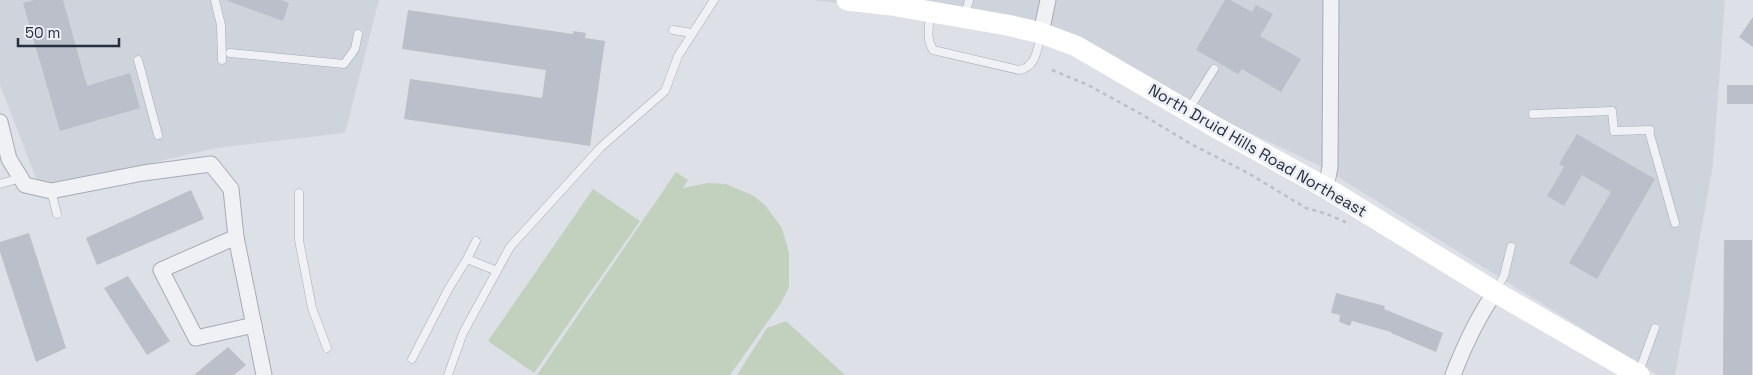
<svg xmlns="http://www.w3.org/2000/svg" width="1753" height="375" font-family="'Space Grotesk',sans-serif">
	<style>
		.built { fill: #cfd3dc }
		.green { fill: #c2d1be }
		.building { fill: #babfca }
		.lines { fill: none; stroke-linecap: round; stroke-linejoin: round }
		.service-casing { stroke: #a6abb4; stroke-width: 9 }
		.minor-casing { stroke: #a6abb4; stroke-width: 17 }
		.path { stroke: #bcbec5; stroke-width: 2.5; stroke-dasharray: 4 4; stroke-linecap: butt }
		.service { stroke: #f0f1f5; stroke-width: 8 }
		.minor { stroke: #f0f1f5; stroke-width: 15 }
		.secondary { stroke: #fff; stroke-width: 21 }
		.labels { text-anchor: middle; stroke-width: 5; stroke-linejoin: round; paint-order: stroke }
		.street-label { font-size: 16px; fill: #272e3d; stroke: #eceff5 }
	</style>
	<rect width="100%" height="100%" fill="#dde1e7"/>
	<g class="built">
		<polygon points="0,0 379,0 345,133 216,148 40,189 0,85"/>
		<polygon points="814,0 1725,0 1713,165 1675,375 1657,375 1333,174 1333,172 1059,43 960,20"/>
	</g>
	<g class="green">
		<polygon points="676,172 688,180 683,188 708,183 726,184 754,196 765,205 782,228 789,253 789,287 781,303 730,375 537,375"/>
		<polygon points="593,189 640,221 534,373 488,341"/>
		<polygon points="786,321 845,375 737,375 767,328"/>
	</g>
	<g class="building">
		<polygon points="34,0 63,0 87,86 130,73 140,108 60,131 23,3"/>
		<polygon points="228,0 281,0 289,3 283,21 228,1"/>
		<polygon points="1225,0 1230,0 1252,12 1256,5 1273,14 1260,36 1301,59 1281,92 1242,69 1238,74 1196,50"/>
		<polygon points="408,10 573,34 573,31 586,33 585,38 605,41 590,146 404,119 410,79 542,98 546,70 402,49"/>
		<polygon points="1753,17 1753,47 1739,37"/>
		<rect x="1727" y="85" width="26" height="19"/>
		<polygon points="1577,134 1655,179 1597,279 1569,263 1611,192 1582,175 1564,206 1547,196 1564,167 1559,164"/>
		<polygon points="191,190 204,219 97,265 86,238"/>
		<polygon points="29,233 66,348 36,362 0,252 0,242"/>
		<polygon points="1724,240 1752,240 1752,375 1723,375"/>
		<polygon points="128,276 170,341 147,355 104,288"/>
		<polygon points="1336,293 1385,306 1384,309 1443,333 1436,352 1391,333 1391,332 1352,321 1350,326 1339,322 1340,315 1331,313"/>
		<polygon points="228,347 246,365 234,375 194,375"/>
	</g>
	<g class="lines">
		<defs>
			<g id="service">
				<polyline points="215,0 221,25 222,60"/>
				<path d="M930,14c-1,14 -4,25 3,36l86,20c17,-2 18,-21 22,-35"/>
				<polyline points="965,16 969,0"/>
				<polyline points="673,30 692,33"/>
				<polyline points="230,53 344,64 355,49 358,34"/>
				<polyline points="138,60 158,135"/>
				<polyline points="1189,109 1214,69"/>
				<polyline points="1533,114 1612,111 1614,131 1650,130"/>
				<polyline points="1650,135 1675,223"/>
				<polyline points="0,184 21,178"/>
				<polyline points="51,191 57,214"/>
				<polyline points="299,193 299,240 312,308 327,348"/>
				<polyline points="476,241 467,259 497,271"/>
				<polyline points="1495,291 1504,276 1511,247"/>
				<polyline points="412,359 449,288 467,259"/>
				<polyline points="1639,372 1655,328"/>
				<polyline points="448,375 463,333 510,247 601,147 665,91 678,56 714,0"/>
			</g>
			<g id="minor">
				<polyline points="1041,33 1048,0"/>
				<polyline points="0,122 9,159 25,185 51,191 143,173 211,164 231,189 236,237 264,375"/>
				<polyline points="1326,188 1330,167 1331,0"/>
				<polyline points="236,237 161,270 196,338 254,325"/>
				<path d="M1453,375c11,-29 25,-58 42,-83"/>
			</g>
		</defs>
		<use href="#service" class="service-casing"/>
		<use href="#minor" class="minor-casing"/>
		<polyline class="path" points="1052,70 1088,85 1141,114 1191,144 1248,173 1306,208 1327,214 1350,224"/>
		<use href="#service" class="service"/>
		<use href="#minor" class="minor"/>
		<polyline class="secondary" points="847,0 891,5 1007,25 1041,33 1076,46 1217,128 1326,188 1495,292 1639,375"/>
	</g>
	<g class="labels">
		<g class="street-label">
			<text transform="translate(1258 150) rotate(30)" y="6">North Druid Hills Road Northeast</text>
		</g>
	</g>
	<path d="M18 38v8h101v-8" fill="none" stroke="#272e3d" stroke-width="2.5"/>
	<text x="25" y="38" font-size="15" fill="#272e3d" stroke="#eceff5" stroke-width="4" paint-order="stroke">50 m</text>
</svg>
